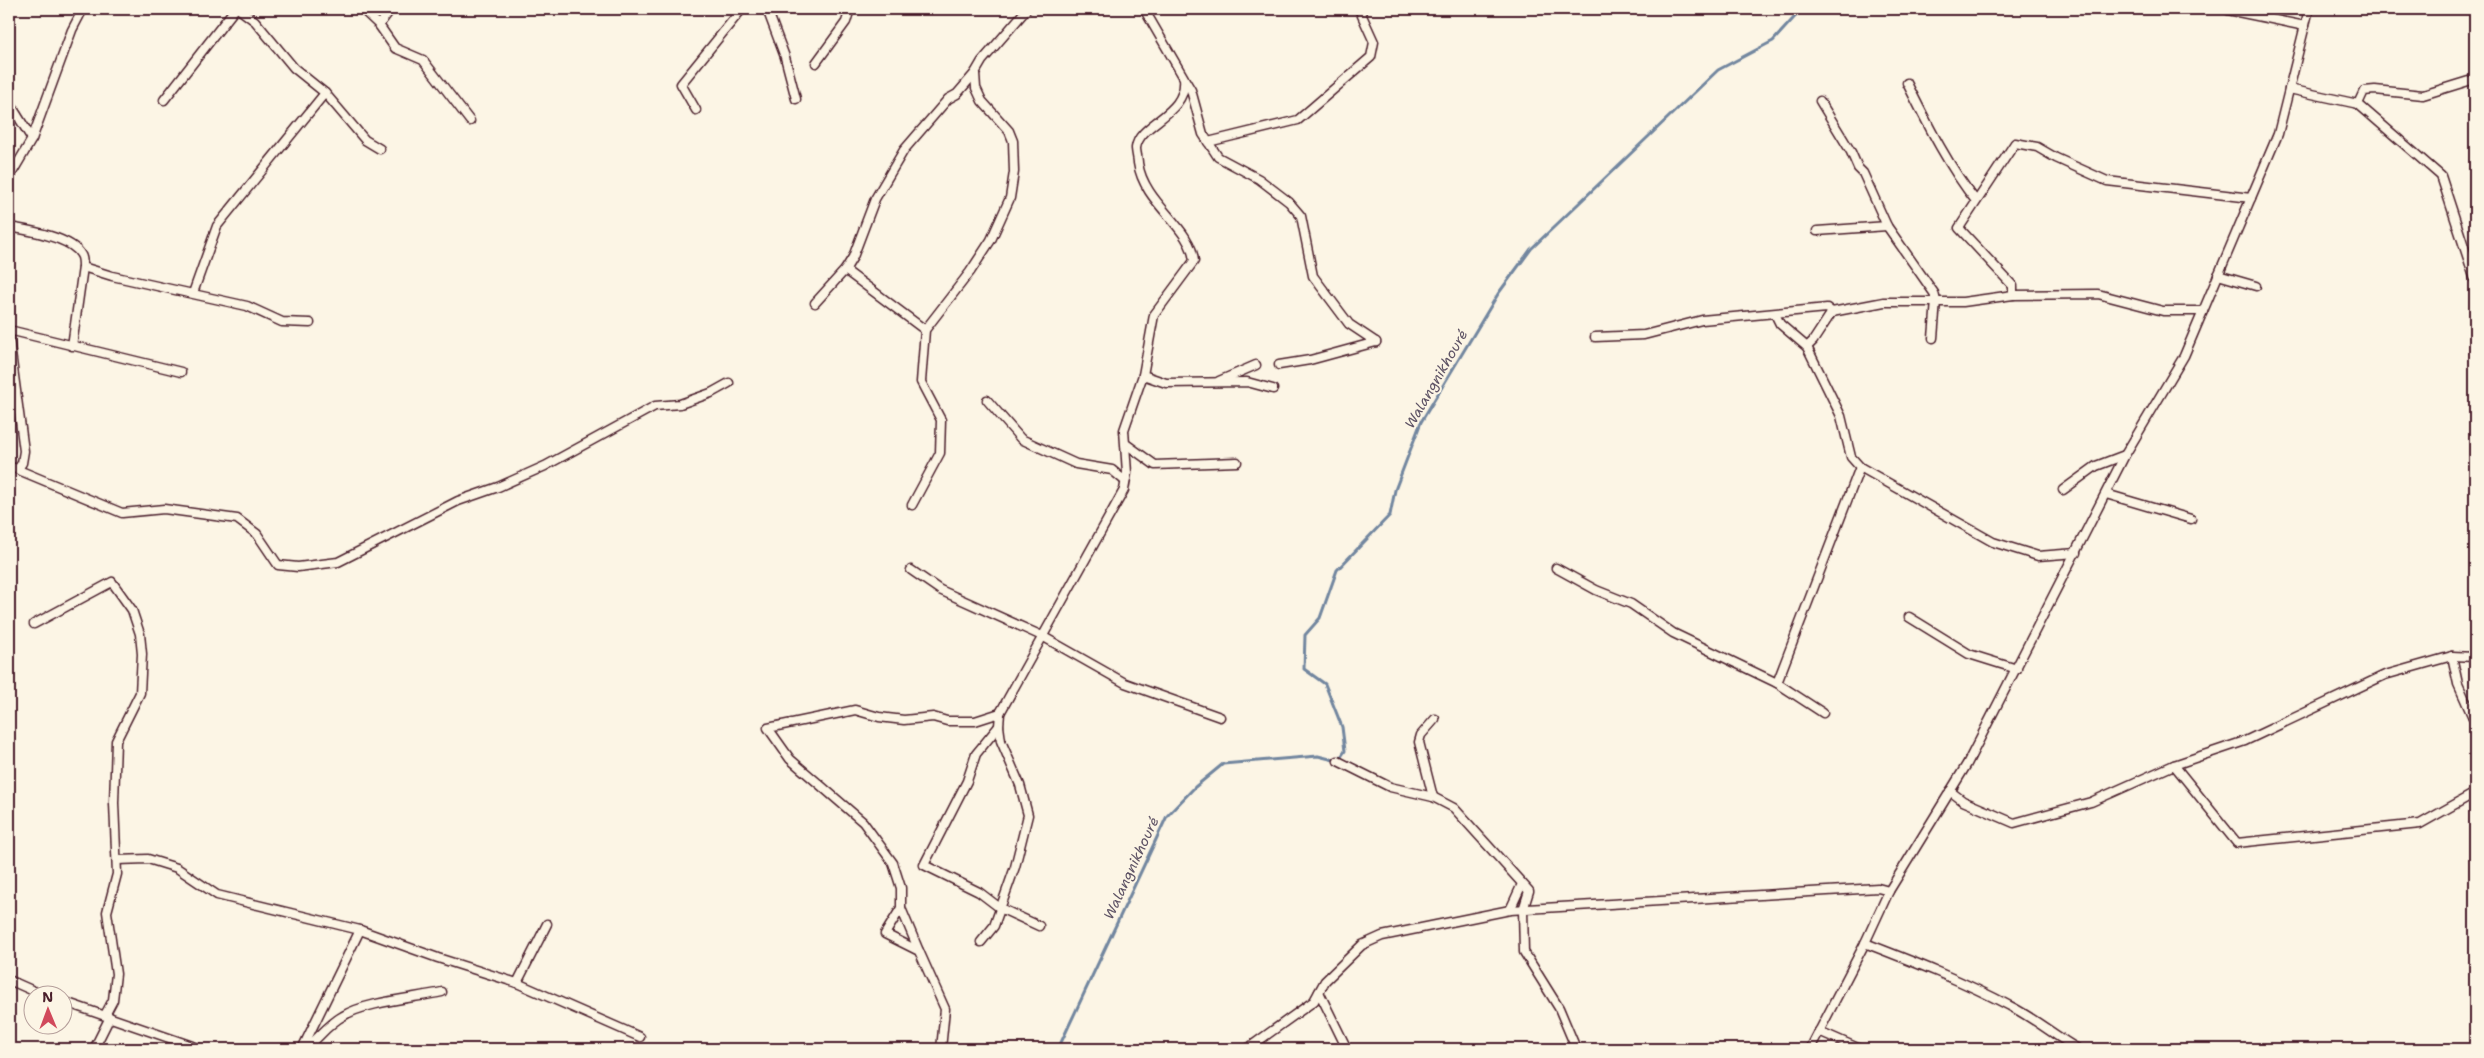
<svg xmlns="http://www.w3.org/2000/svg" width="2484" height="1058" font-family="'Shantell Sans',sans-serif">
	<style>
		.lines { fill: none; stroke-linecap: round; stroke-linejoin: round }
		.stream { stroke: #72869f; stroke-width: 3 }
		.street-casing { stroke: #4a1f2b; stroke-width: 11 }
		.street { stroke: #fcf5e5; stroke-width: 8 }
		.labels { text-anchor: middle; stroke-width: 4; stroke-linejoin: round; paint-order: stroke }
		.water-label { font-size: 14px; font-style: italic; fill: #5e5365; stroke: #fcf5e5 }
	</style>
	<rect width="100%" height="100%" fill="#fcf5e5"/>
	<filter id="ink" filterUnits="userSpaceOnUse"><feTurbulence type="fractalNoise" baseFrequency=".02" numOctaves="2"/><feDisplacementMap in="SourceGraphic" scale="10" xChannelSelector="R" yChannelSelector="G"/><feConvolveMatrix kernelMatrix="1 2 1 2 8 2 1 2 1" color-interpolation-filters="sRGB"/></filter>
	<g filter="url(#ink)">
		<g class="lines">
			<polyline class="stream" points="1058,1049 1167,816 1195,787 1223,764 1318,756 1338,761 1345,751 1342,727 1325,684 1304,669 1305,635 1320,618 1337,570 1390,515 1395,490 1421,422 1498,294 1531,249 1718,70 1773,41 1802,9"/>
			<defs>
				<g id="street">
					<polyline points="239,9 255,21 294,68 325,93 365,140 380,149"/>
					<polyline points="362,9 379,25 391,9"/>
					<polyline points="767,9 785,57 796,99"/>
					<polyline points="2228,10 2305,26"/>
					<polyline points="379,25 395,48 423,60 470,121"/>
					<polyline points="816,63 846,22 850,9"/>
					<polyline points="1185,80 1191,90 1203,134 1218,157 1259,179 1289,202 1301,216 1313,276 1349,324 1376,342"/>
					<path d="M1907,83c20,40 41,83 69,118"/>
					<polyline points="2289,89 2358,104 2441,176 2475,280"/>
					<polyline points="164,100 235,9"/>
					<polyline points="1820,101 1851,152 1858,168 1863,173 1887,226 1934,293 1936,301 1933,338"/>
					<polyline points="9,102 32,139"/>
					<polyline points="2358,104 2364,91 2375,90 2423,95 2475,79"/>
					<polyline points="696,110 681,84 742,9"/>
					<polyline points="1208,142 1298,120 1371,57 1374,42 1359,9"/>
					<polyline points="9,178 32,139 72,30 83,9"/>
					<path d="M9,227c18,3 63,10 72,28 2,3 2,9 2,12l29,9 135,30 35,16 28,1"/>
					<polyline points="1817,231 1887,226"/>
					<polyline points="845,270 925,330"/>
					<polyline points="2218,275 2256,286"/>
					<polyline points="193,293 217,226 325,93"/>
					<polyline points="2013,295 2013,286 1959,228 2015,143 2037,147 2056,158 2107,181 2251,198"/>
					<polyline points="815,303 845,270 853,257 875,199 904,150 948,99 957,94 975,73"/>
					<polyline points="1775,314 1780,324 1807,347 1841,416 1851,457 1860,467 1777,683"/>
					<polyline points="9,330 181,372"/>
					<polyline points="1595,337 1644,335 1702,320 1827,308 1832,312 1884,302 1963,302 2013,295 2098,294 2163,311 2203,311"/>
					<polyline points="9,338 24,451 22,463 18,469"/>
					<polyline points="72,346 83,267"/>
					<polyline points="1807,347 1813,341 1832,312"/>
					<polyline points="1279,365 1310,360 1376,342"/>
					<polyline points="1143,375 1166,383 1247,382 1273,389"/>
					<polyline points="1219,381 1256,365"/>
					<polyline points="987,400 1021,439 1076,464 1112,470 1125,481"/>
					<polyline points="1126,444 1155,465 1237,462"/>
					<polyline points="9,466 122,513 164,509 237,519 257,534 278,565 298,567 338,562 458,501 498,487 545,466 655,406 680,404 711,393 729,383"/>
					<polyline points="1860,467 1993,542 2038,556 2076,553"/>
					<polyline points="2063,490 2096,466 2125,455"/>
					<polyline points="2106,494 2191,519"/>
					<polyline points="912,505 940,453 941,420 921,382 925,330 970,272 991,240 1010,198 1014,172 1013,141 1009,131 982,101 976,88 975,73 982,61 1027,9"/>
					<polyline points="1556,568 1596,590 1631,604 1673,633 1777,683 1823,713"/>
					<polyline points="911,570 940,590 1042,636 1125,683 1220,717"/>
					<polyline points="1909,617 1969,654 2017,669"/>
					<polyline points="34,624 112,582 132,610 140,634 142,654 140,693 116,741 114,803 117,874 107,912 116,974 113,1000 105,1015"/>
					<polyline points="2452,656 2458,684 2475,722"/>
					<polyline points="999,726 976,754 967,781 924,865 979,892 1000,908 1039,926"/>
					<polyline points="1338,761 1390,787 1433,797 1454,808 1529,891 1523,910 1524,952 1559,1008 1575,1046"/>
					<polyline points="2174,765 2237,843 2420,824 2475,793"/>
					<polyline points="1950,791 1963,801 2014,823 2091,802 2174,765 2245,741 2385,675 2452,656 2475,657"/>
					<polyline points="1433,797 1419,742 1421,735 1435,719"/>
					<polyline points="117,860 148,859 177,868 217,895 360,930"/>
					<polyline points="901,908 919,951"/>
					<polyline points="1510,910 1522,884"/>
					<path d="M981,942l13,-16 21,-59 13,-52 -8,-30 -19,-44 -2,-15 1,-13 124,-223 3,-17 -3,-43 19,-55 11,-60 40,-54c-3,-35 -50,-57 -56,-98 0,-4 -2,-11 -2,-15 3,-26 52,-33 48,-70l-40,-69"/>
					<path d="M1865,943c49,19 98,38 145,63 24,12 45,30 68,43"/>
					<polyline points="9,980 45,996"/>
					<polyline points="517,983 547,924"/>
					<polyline points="1319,992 1347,1049"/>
					<polyline points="62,1001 201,1049"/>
					<polyline points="1819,1031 1860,1049"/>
					<polyline points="94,1049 110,1017"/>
					<polyline points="302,1049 360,930 438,958 517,983 640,1037"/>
					<path d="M305,1049c13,-10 23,-25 38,-33 22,-14 72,-18 99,-24"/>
					<polyline points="941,1049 945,1009 919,951 885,934 901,908 901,888 893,863 863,822 790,759 768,728 855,710 879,717 904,720 933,717 947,721 975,721 1000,713"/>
					<polyline points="1247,1049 1314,1001 1325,981 1362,945 1382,936 1510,910 1878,888 1889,891"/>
					<polyline points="1810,1049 1865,943 1889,891 1967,764 2125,455 2184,356 2278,134 2309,9"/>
				</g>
			</defs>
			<use href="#street" class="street-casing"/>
			<use href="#street" class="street"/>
		</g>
	</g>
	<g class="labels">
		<g class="water-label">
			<text transform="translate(1436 379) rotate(-60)" y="5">Walangnikhouré</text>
			<text transform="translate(1131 868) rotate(-65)" y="5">Walangnikhouré</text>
		</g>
	</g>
	<rect width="2484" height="1058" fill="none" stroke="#fcf5e5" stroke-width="30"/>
	<rect x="15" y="15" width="2454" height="1028" fill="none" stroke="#4a1f2b" stroke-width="2" filter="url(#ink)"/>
	<g transform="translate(48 1010) rotate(359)"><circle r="24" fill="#fcf5e5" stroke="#b59f9b"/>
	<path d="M0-4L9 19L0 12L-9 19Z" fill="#d1495b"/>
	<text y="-8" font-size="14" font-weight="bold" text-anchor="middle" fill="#4a1f2b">N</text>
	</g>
</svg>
